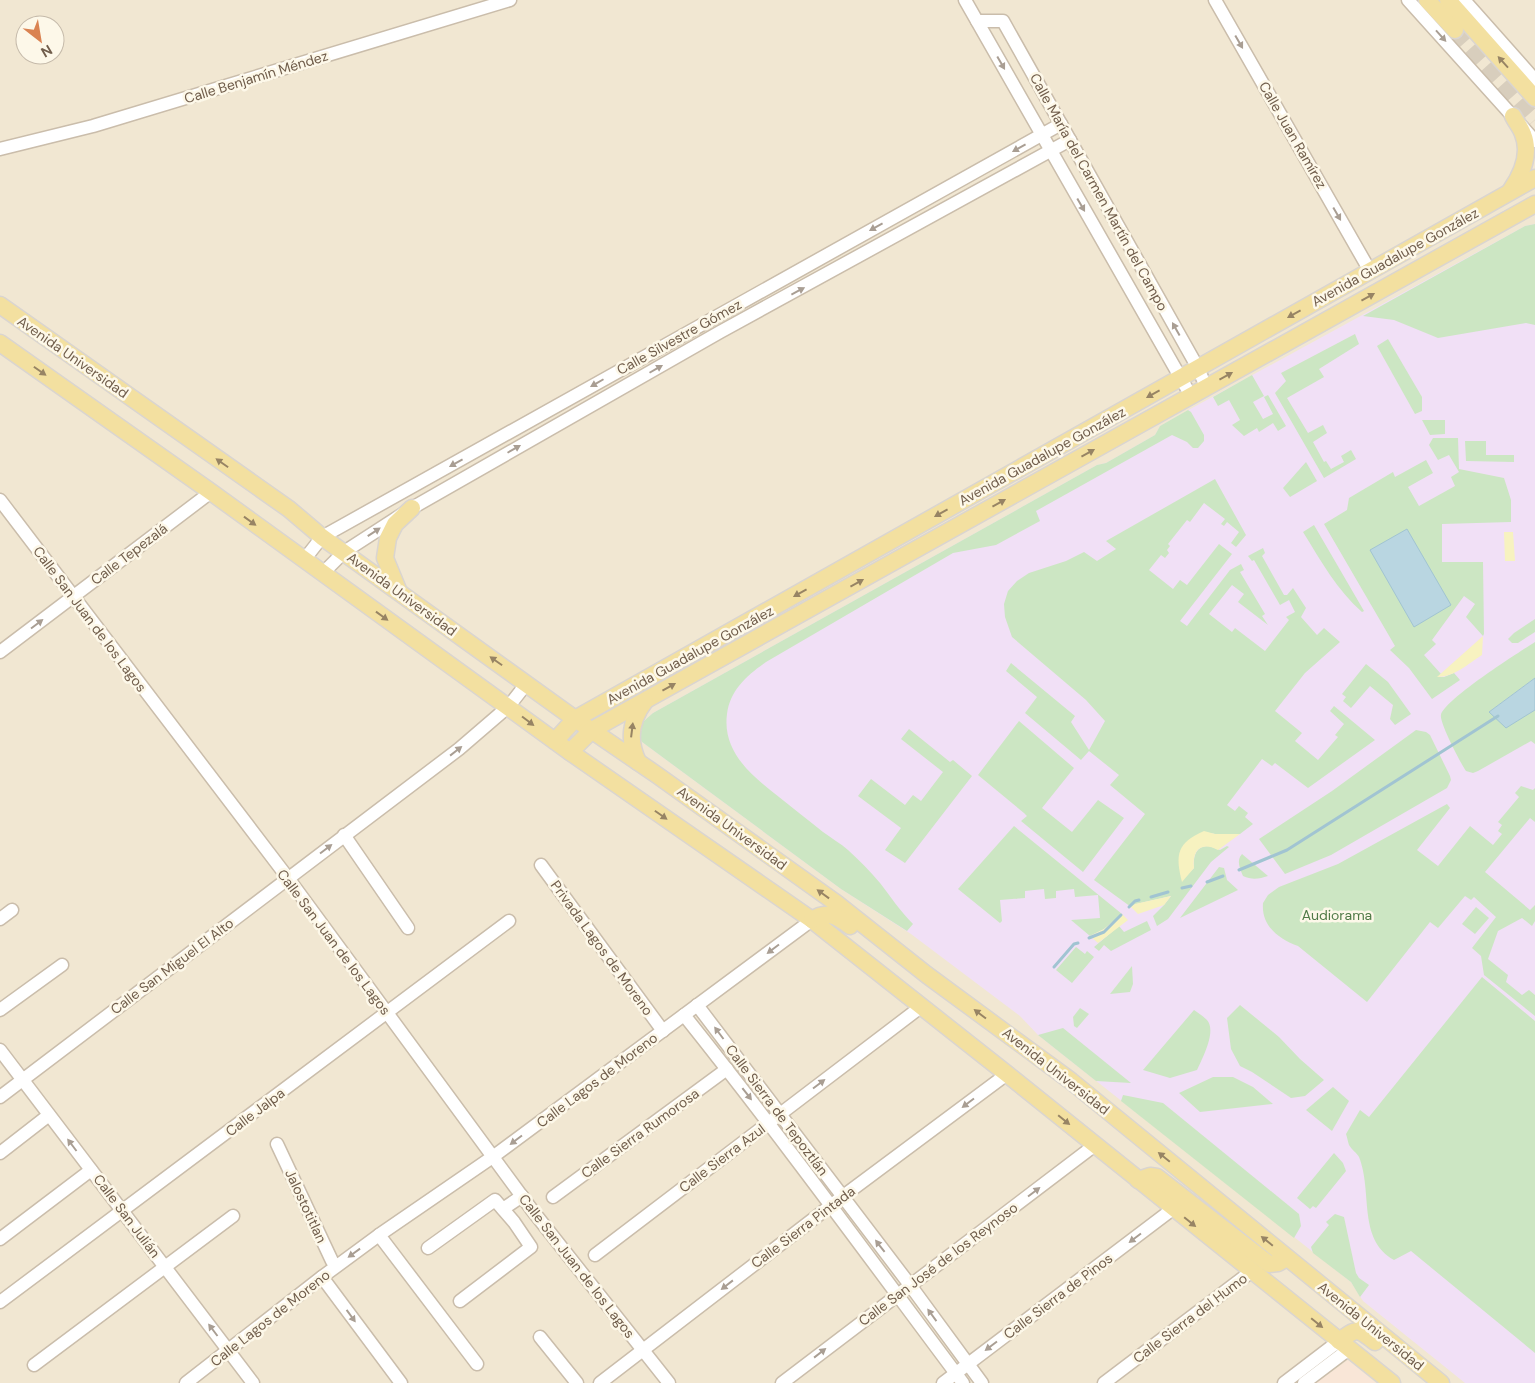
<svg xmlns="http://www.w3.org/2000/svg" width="1535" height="1383" font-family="'DM Sans',sans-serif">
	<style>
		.residential { fill: #f1e7d2; fill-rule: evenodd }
		.commercial { fill: #f9e6d7 }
		.education { fill: #f1e0f6 }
		.green { fill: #cce6c3 }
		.sand { fill: #f7f2c0 }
		.water { fill: #b9d6e1; stroke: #a1c4d2 }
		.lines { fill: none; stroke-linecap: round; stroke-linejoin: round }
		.stream { stroke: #a1c4d2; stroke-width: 3 }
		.major-tunnel { stroke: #d8cebd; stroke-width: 16; stroke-dasharray: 16 8; stroke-linecap: butt }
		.minor-casing { stroke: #cabdab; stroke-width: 15 }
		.major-casing { stroke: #dad5d0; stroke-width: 19 }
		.minor { stroke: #fff; stroke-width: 12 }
		.major { stroke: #f3e0a0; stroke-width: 16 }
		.oneway { fill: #a99e93 }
		.oneway2 { fill: #978464 }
		.labels { text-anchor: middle; stroke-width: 5; stroke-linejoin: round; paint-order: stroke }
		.street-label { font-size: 14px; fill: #705d4b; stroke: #fdf8e9 }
		.park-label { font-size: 14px; fill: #507a47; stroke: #fdf8e9 }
	</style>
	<rect width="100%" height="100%" fill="#faf4e3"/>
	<path class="residential" d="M0,0h1535v1383h-1535zM25,25h30v30h-30z"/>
	<polygon class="commercial" points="1348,1360 1376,1383 1316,1383"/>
	<polygon class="education" points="1535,224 1535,1383 1465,1383 1363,1301 1351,1282 1038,1035 1020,1016 911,934 841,889 642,742 644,721 653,713 1097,465 1106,463 1155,435 1160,426 1183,413 1525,226"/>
	<g class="green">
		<polygon points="1535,224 1535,325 1526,323 1438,338 1394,320 1363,316 1525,226"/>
		<polygon points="1355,334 1359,344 1319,369 1324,377 1287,398 1308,433 1323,425 1327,433 1313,442 1324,462 1326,461 1331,469 1344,462 1341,456 1351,450 1356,459 1324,478 1275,393 1286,381 1281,373"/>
		<polygon points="1388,339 1422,397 1422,411 1415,414 1377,346"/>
		<polygon points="1252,375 1264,396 1253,402 1263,419 1273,414 1264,397 1268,395 1286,426 1278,431 1273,423 1259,432 1257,428 1244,436 1232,425 1240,420 1229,400 1218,406 1213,397"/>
		<path d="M1188,410l3,2 13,23v6l-6,7h-5l-6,-6 -15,-7 -136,76 4,10 -44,24 -43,8 -187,109c-19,13 -36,28 -39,52 -5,38 25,62 52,83 14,11 29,23 44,35 8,6 17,11 25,18 11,10 22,21 32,33 11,14 20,28 33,41l-6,7 -66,-42 -199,-147c-7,-13 0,-20 11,-29l444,-248 9,-2 49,-28 5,-9z"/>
		<polygon points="1422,420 1445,420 1445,434 1430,435"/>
		<polygon points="1433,438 1458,438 1459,469 1504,478 1511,500 1511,522 1442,524 1442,562 1483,562 1484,634 1483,636 1466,617 1475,604 1464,596 1432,640 1436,644 1424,655 1441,674 1438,677 1444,677 1454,673 1460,680 1432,699 1409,668 1390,650 1395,646 1324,524 1347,510 1349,498 1393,472 1395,477 1426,460 1433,473 1408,487 1419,506 1455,486 1451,477 1459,472 1449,455 1438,460 1429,445"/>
		<polygon points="1465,441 1486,441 1486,455 1514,455 1514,462 1466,461"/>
		<polygon points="1306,462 1317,481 1290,497 1283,488"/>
		<path d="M1215,479l31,56 -10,12 -5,-4 8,-11 -12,-10 -3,4 -3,-2 4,-5 -21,-16 -14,19 -3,-2 -19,24 2,2 -3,4 2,3 -4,5 -4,-3 -12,15 24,19 7,-9 7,5 32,-41 13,10 -52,67 7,5 43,-56 11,-6 3,6 -4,2 25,42 -3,2 6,9 -30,-23 6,-8 -12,-9 -23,29 23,18 3,-4 30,23 24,-31 -3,-3 9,-5 -6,-12 -9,5 -26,-45 -2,1 -4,-5 15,-8 2,5 -3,3 22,39h3l6,-7 13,20 -5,9 16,18 7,-7 16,14 -35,31 -30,38 27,22 -7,8 23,19 20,-23 -3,-2 9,-11 -14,-13 4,-5 41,34 -67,48 -33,-25 -3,3 -10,-7 -35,46 8,6 4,-5 9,7 -3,4 8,7 -13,10h-25l-11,-2 -19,45 9,-9c-1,-10 1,-22 14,-22 4,0 8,3 12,4l7,-4 2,1 -18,15 -43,57 -11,7 -4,-10 11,-11 7,-9 -35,8 -5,3 -37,-27 51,-66 -35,-29 9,-10 -30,-24 -8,9 -56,-47 12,-16 -31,-26 5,-8 64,53 -4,6 18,28 16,-29 -19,-21 -74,-63 -7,-20 -1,-13 4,-13 9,-10 12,-8 37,-12 18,-9 13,9 19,-12 -10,-8z"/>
		<path d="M1314,525l50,86 -2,1c-25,-22 -41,-51 -59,-80z"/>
		<polygon points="1535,619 1535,632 1518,643 1512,643 1508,639 1514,633"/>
		<path d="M1535,642v36l-46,34h42l4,-2v34l-4,-3 -53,30 -5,2 -7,-2c-5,-7 -27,-49 -25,-56 4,-16 77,-62 94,-73z"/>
		<polygon points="1366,664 1388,682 1411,714 1395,725 1390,719 1393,705 1370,686 1351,708 1343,701 1346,697 1342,694"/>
		<polygon points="1019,721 1074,768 1042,808 1072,832 1098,800 1124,818 1083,872 1021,821 1027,816 1024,813 978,775"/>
		<polygon points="909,729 950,762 953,760 972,776 905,863 885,850 901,828 858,796 871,779 905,805 913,795 921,801 943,772 901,739"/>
		<polygon points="1416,730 1426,732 1430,735 1450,776 1451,780 1447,788 1331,855 1285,874 1259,839 1332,791"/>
		<path d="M1521,786l12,4 2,-2v34l-5,-4 -45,54 45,38 5,-5v16l-3,5 -10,-8 -24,13 -10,28 20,16 -2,7 16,13 7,-5 6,5v21l-51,-41 -3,-19 -9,-8 24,-31 -22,-20 -3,3 -6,-4 -27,32 -8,-6 -63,80 -69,-56c-19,-7 -37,-20 -35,-43l5,-8 11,-8 59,-23 109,-60 3,4 -33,42 21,16 32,-40 23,19 9,-11 -4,-3 4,-6 -4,-3 21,-25 -4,-4z"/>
		<polygon points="1014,826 1122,914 1104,929 1090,936 1071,920 1100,918 1098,895 1075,897 1074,889 1056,891 1056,898 1045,899 1044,889 1025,891 1025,898 1000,900 1002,921 1000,923 958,889"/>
		<path d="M1242,854l26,22c-9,3 -16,4 -25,0 -3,-7 -7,-16 -1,-22z"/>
		<polygon points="1219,867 1224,868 1227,880 1238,890 1180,918"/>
		<polygon points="1476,907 1489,918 1475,934 1462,924"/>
		<polygon points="1147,921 1151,930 1111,951 1104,945 1099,951 1094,947 1119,926 1124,932"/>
		<polygon points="1076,947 1085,954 1087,951 1094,957 1072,983 1056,970"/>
		<polygon points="1132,966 1133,984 1130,992 1110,994"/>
		<path d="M1482,977l53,44v332l-124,-102 -17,9c-37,-21 -21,-68 -35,-103 -2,-4 -7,-7 -10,-12 -1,-3 -2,-8 -3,-11l14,-24 9,7z"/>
		<polygon points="1240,1005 1279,1037 1300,1059 1324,1080 1305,1096 1291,1098 1252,1072 1240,1066 1231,1049 1227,1018"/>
		<polygon points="1080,1008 1089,1014 1077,1028 1074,1026 1073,1017"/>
		<path d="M1194,1010c4,3 9,6 13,10 10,11 -5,39 -10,50l-27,8 -27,-8z"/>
		<polygon points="1063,1028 1131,1083 1096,1081 1038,1035"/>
		<polygon points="1213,1077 1233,1077 1253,1087 1273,1104 1200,1112 1179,1093"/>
		<polygon points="1333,1087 1349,1101 1332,1131 1306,1110"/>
		<polygon points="1123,1095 1163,1103 1299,1214 1301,1226 1294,1238 1121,1101"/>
		<polygon points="1334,1153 1343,1163 1346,1171 1316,1208 1313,1206 1310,1209 1297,1198"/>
		<polygon points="1335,1214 1344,1217 1356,1273 1359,1278 1369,1285 1360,1297 1351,1282 1313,1253 1311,1247 1329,1225 1326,1222"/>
	</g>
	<g class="sand">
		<polygon points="1504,532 1513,532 1515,561 1505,561"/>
		<path d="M1483,636l-1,19c-14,9 -28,22 -45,22z"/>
		<path d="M1204,831l11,3h25l-22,16c-17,-9 -26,0 -24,18l-12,14c-7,-28 -5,-39 22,-51z"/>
		<polygon points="1171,896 1164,905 1138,914 1131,907 1135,904"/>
		<polygon points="1122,914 1128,920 1098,943 1090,936 1104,929"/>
	</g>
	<g class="water">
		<polygon points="1407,529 1451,605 1414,627 1370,550"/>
		<polygon points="1535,678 1535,710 1506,728 1489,712"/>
	</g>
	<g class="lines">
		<g class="stream">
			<polyline points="1239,870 1287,850 1498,716"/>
			<polyline points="1207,882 1223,876"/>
			<polyline points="1182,888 1191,886"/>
			<polyline points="1151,897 1168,892"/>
			<polyline points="1129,907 1135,901 1139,900"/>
			<polyline points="1089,938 1104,932 1121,915"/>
			<polyline points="1054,967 1074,944 1078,943"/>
		</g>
		<polyline class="major-tunnel" points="1455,30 1535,120"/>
		<defs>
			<g id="minor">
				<polyline points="965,0 1191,396"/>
				<polyline points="1215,0 1370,271"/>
				<polyline points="1408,0 1535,141"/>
				<polyline points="1464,0 1535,80"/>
				<polyline points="977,21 1003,21 1198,368 1206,387"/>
				<polyline points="0,149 93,126 510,0"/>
				<polyline points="0,500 288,878 532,1210 669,1383"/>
				<polyline points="304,560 322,537 1061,124"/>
				<polyline points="323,573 344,552 412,508 720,332 1070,140"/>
				<polyline points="0,652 211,492"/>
				<polyline points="344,835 408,928"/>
				<polyline points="541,865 663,1031"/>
				<polyline points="0,919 12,910"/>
				<polyline points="697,1005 910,1285 982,1383"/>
				<polyline points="0,1010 62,965"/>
				<path d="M684,1015c96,120 187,245 279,368"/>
				<polyline points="0,1050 253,1383"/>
				<polyline points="0,1097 459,749 509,706 527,683"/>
				<polyline points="277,1144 332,1261 336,1266"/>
				<polyline points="0,1153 49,1115"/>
				<polyline points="553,1197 727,1069"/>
				<polyline points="503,1209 522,1196"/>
				<polyline points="379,1235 477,1364"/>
				<polyline points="0,1239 91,1170"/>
				<polyline points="428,1248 495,1200 514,1222 531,1247 460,1301"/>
				<polyline points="595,1255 922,1006"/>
				<polyline points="322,1277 401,1383"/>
				<polyline points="0,1302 509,921"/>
				<polyline points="540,1337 577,1383"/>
				<polyline points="34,1365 233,1216"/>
				<polyline points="186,1383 322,1277 379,1235 494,1156 812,920"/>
				<polyline points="600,1383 842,1197 1007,1074"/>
				<polyline points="782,1383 1095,1145"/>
				<polyline points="943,1383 1174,1208"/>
				<polyline points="1104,1383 1252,1271"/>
				<polyline points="1284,1383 1339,1341"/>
				<polyline points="1304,1383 1349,1349"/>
			</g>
			<g id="major">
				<polyline points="1427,0 1455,30"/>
				<polyline points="1448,0 1535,98"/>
				<path d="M1511,190c11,-16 20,-36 12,-56 -2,-6 -7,-12 -10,-18"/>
				<polyline points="0,305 289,509 322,537 575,719 657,775 836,903 927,975 1071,1081 1441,1383"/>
				<polyline points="0,343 211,492 570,752 812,920 1007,1074 1392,1383"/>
				<polyline points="399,592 385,558 388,538 395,524 412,508"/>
				<polyline points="555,741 575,719 1535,178"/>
				<polyline points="570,752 592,730 1535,204"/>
				<path d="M638,762c-10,-21 -8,-42 7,-61"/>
				<path d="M812,920c15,-11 26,-3 38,6"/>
				<polyline points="1138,1180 1150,1176 1157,1177 1269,1264 1278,1263 1287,1258"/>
				<path d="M1339,1341c18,-13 18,-13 36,1"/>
			</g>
		</defs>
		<use href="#minor" class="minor-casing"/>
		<use href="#major" class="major-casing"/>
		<use href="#minor" class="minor"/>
		<use href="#major" class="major"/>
	</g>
	<defs><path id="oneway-solid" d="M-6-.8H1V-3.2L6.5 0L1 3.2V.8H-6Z" transform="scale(1.25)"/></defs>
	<g class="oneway">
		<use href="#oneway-solid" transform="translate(1441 36) rotate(48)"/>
		<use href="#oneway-solid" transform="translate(1239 42) rotate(60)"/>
		<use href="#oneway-solid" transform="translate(1001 63) rotate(60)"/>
		<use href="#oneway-solid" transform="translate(1019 148) rotate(151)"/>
		<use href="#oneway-solid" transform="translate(1081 205) rotate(60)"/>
		<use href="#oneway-solid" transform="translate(1337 214) rotate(60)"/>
		<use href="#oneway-solid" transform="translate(876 227) rotate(151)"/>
		<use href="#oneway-solid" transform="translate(798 291) rotate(-28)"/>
		<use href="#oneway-solid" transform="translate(1176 329) rotate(-119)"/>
		<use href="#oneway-solid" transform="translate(656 369) rotate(-30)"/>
		<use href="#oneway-solid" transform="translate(597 383) rotate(150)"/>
		<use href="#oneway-solid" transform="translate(514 449) rotate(-30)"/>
		<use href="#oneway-solid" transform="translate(456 463) rotate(151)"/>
		<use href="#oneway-solid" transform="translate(374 532) rotate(-33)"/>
		<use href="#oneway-solid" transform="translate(37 624) rotate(-37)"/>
		<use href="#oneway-solid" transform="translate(456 751) rotate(-38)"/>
		<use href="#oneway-solid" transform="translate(326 849) rotate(-37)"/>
		<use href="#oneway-solid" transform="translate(773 949) rotate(143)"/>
		<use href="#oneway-solid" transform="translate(719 1033) rotate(-127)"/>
		<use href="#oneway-solid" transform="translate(819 1084) rotate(-37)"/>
		<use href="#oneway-solid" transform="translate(747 1094) rotate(52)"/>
		<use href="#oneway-solid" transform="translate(968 1103) rotate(143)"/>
		<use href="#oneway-solid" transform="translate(516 1140) rotate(143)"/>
		<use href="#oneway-solid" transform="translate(72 1145) rotate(-127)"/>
		<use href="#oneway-solid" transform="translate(1034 1192) rotate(-37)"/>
		<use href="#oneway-solid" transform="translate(1135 1238) rotate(143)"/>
		<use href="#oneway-solid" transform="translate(880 1246) rotate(-128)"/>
		<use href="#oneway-solid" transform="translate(354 1253) rotate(144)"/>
		<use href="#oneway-solid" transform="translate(727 1285) rotate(142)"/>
		<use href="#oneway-solid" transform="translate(932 1315) rotate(-126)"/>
		<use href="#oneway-solid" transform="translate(351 1316) rotate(54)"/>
		<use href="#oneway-solid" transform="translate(213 1330) rotate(-127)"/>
		<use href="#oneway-solid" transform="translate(991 1346) rotate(143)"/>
		<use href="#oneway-solid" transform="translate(820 1353) rotate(-38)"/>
	</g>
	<g class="oneway2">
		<use href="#oneway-solid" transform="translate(1503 62) rotate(-132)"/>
		<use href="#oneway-solid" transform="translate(1368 297) rotate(-29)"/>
		<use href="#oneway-solid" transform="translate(1294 314) rotate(151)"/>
		<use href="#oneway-solid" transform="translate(40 371) rotate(35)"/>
		<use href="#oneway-solid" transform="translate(1226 376) rotate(-29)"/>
		<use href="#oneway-solid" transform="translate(1153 394) rotate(151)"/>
		<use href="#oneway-solid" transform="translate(1088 453) rotate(-29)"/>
		<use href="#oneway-solid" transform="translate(222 463) rotate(-145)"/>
		<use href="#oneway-solid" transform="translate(999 503) rotate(-29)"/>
		<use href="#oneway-solid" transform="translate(941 513) rotate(151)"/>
		<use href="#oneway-solid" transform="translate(250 521) rotate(36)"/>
		<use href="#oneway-solid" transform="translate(857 583) rotate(-29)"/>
		<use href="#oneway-solid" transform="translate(800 593) rotate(151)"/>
		<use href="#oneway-solid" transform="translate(382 616) rotate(36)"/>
		<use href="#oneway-solid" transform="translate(496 661) rotate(-145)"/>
		<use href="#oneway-solid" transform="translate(669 687) rotate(-29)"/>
		<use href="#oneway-solid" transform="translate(528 721) rotate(37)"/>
		<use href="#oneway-solid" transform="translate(632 730) rotate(-83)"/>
		<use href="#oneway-solid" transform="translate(661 815) rotate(35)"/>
		<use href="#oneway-solid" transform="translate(823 894) rotate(-144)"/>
		<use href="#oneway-solid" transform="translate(980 1014) rotate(-143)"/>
		<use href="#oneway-solid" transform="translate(1064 1120) rotate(39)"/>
		<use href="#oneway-solid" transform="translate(1164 1157) rotate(-141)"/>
		<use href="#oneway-solid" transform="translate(1190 1222) rotate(39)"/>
		<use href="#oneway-solid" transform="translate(1267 1241) rotate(-141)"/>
		<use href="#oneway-solid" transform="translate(1317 1323) rotate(39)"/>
	</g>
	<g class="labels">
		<g class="street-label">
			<text transform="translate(256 77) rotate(-17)" y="5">Calle Benjamín Méndez</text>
			<text transform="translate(1293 135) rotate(60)" y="5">Calle Juan Ramírez</text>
			<text transform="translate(1099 192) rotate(61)" y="5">Calle María del Carmen Martín del Campo</text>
			<text transform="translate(1395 257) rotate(-29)" y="5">Avenida Guadalupe González</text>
			<text transform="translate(679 337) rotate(-29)" y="5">Calle Silvestre Gómez</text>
			<text transform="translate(73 357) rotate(35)" y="5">Avenida Universidad</text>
			<text transform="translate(1042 456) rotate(-29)" y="5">Avenida Guadalupe González</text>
			<text transform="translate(129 554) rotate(-37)" y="5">Calle Tepezalá</text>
			<text transform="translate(402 594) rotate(36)" y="5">Avenida Universidad</text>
			<text transform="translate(90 619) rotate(53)" y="5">Calle San Juan de los Lagos</text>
			<text transform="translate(690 655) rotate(-29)" y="5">Avenida Guadalupe González</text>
			<text transform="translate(732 828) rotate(36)" y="5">Avenida Universidad</text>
			<text transform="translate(334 942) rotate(53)" y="5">Calle San Juan de los Lagos</text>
			<text transform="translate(602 948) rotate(54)" y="5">Privada Lagos de Moreno</text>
			<text transform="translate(172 966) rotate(-37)" y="5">Calle San Miguel El Alto</text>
			<text transform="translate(1056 1071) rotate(38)" y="5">Avenida Universidad</text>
			<text transform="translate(597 1080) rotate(-37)" y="5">Calle Lagos de Moreno</text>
			<text transform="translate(777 1110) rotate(53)" y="5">Calle Sierra de Tepoztlán</text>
			<text transform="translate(255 1112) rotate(-37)" y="5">Calle Jalpa</text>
			<text transform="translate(640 1133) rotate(-36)" y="5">Calle Sierra Rumorosa</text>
			<text transform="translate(722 1158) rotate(-37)" y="5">Calle Sierra Azul</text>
			<text transform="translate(306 1206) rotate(65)" y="5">Jalostotitlan</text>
			<text transform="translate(127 1216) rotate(53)" y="5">Calle San Julián</text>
			<text transform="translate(803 1227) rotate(-37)" y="5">Calle Sierra Pintada</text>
			<text transform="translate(938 1264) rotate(-37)" y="5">Calle San José de los Reynoso</text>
			<text transform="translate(577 1266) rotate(52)" y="5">Calle San Juan de los Lagos</text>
			<text transform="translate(1058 1296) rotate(-37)" y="5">Calle Sierra de Pinos</text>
			<text transform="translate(270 1318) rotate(-38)" y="5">Calle Lagos de Moreno</text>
			<text transform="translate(1190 1318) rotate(-37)" y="5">Calle Sierra del Humo</text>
			<text transform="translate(1371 1326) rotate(39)" y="5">Avenida Universidad</text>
		</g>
		<g class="park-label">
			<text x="1337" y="920">Audiorama</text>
		</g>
	</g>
	<g transform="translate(40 40) rotate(149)"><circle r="24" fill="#fdf8e9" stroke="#c5baaa"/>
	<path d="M0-4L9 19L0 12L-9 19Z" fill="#da8352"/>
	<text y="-8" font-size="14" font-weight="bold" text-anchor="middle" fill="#705d4b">N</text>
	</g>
</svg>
